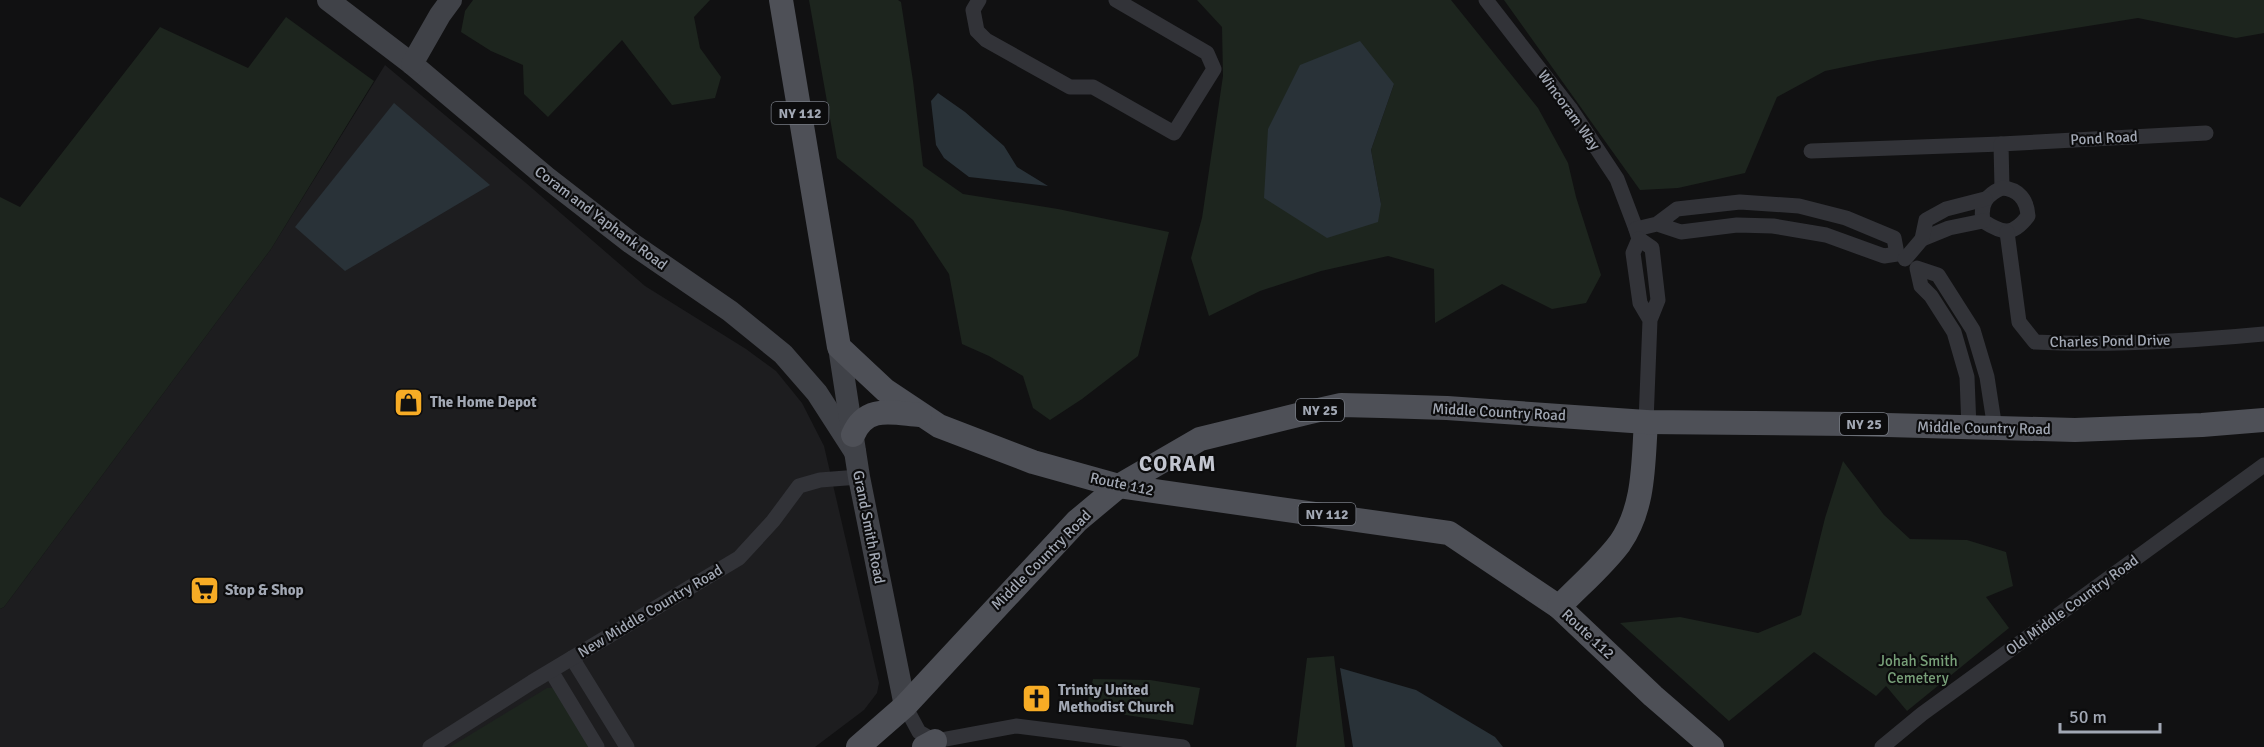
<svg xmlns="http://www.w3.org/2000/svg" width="2264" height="747" font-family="Signika,sans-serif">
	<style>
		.built { fill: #1d1d1f }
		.green { fill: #1d251e; fill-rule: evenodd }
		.water { fill: #293238 }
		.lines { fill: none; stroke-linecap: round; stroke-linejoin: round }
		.minor { stroke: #323338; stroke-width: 15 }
		.secondary { stroke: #404248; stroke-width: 22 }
		.primary { stroke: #4e5057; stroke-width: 24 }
		.labels { text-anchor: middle; stroke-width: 4.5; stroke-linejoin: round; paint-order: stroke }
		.shield { fill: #0c0c0d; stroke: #757982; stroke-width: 1.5 }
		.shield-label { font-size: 14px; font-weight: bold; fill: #a2a8b4 }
		.street-label { font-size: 15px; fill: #a2a8b4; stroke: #0c0c0d }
		.poi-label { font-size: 15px; font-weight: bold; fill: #a2a8b4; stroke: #0c0c0d; text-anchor: start }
		.park-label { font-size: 15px; fill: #78a079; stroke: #0c0c0d }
		.district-label { font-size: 21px; font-weight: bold; letter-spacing: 1.5px; fill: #c3c6d0; stroke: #0c0c0d }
	</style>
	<rect width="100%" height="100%" fill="#111112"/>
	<polygon class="built" points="385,65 526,183 645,286 746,349 776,371 802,403 824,446 879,683 877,693 864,710 815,747 0,747 0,609 4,607 271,249"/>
	<g class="green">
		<polygon points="473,0 710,0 694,17 700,48 721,77 715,98 672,105 622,40 548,117 524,94 523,65 491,51 461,32 465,11"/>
		<polygon points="809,0 898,0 901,2 913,81 923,166 963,194 1058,209 1169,232 1138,356 1082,399 1050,420 1033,408 1023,376 989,356 962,344 949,274 913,220 837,158"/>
		<path d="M1197,0h254l87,108 30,55 8,34 25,78 -15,28 -34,6 -50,-25 -67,39 -1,-54 -46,-13 -67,15 -61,20 -51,25 -18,-58 11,-40 21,-142 -1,-49zM1394,84l-23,66 10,54 -113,-75z"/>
		<polygon points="1504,0 2264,0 2264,33 2236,38 2138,18 1878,60 1825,71 1777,97 1745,173 1678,188 1640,190"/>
		<polygon points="286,17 374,81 271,249 4,607 0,609 0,197 20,207 160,27 248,68"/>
		<polygon points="1843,461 1884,515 1910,539 1967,540 2006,552 2013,586 1986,597 2009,628 1907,711 1886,686 1876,696 1814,652 1729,721 1620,623 1680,617 1758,633 1801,615 1825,518"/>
		<polygon points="1334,656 1345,747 1296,747 1307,658"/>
		<polygon points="1093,679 1150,680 1200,688 1193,725 1126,715 1088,701"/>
		<polygon points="547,688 554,688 591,747 450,747"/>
	</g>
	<g class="water">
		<polygon points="1360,41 1394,84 1371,150 1381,204 1378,222 1327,238 1264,198 1268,129 1300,65"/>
		<polygon points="938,93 965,112 1004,146 1017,167 1048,186 969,177 944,158 936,145 931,101"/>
		<polygon points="394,103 490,185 345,271 295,227"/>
		<polygon points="1340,668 1416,690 1495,737 1503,747 1353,747"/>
	</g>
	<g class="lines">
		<g class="minor">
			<polyline points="979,0 973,10 977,31 986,40 1070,87 1093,87 1174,133 1214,69 1207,53 1116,0"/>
			<polyline points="1486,0 1570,108 1617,179 1636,229"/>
			<polyline points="1811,151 2001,144"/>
			<polyline points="2002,188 2001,144 2206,133"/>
			<path d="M2002,188c17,1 25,12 26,28 -15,20 -25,18 -45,5 -3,-17 3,-26 19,-33z"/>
			<path d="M2007,232l12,90 16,20c76,4 154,-1 229,-8"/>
			<polyline points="1639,239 1636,229 1657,224 1677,209 1740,202 1799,206 1846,218 1894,238 1897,254 1884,256 1826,235 1773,226 1737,225 1681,232 1657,224"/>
			<polyline points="1922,239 1949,228 1983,221"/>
			<polyline points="1905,259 1922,239 1926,220 1946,209 1985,199"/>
			<polyline points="1646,422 1650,320 1658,300 1652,248 1639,239 1633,253 1640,303 1650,320"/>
			<polyline points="1969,428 1967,377 1954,332 1931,296 1921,286 1917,268 1938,275 1973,330 1987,377 1995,429"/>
			<polyline points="572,658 627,747"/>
			<polyline points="551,671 597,747"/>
			<polyline points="905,706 919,732 935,741 1016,726 1183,747"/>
			<polyline points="430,747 532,682 739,558 773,521 799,486 820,480 859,477"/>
			<polyline points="1882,747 1922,714 2264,465"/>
		</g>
		<g class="secondary">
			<polyline points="328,0 412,64 546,177 631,243 730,311 783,354 817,393 855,452"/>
			<polyline points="412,64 440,15 451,0"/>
			<polyline points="839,347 859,477 905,706"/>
		</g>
		<g class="primary">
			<polyline points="781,0 839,347 885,390 939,426 1033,462 1119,486 1449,533 1559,607 1653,696 1712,747"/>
			<path d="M853,435c13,-31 40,-22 67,-20"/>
			<path d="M1559,607c20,-21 44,-41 61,-64 25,-36 23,-80 26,-121"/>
			<polyline points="858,747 905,706 1077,521 1119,486 1200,439 1310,412 1341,405 1382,406 1447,408 1646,422 1850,424 2075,430 2202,425 2264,420"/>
			<polyline points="924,747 935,741"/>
		</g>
	</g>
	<defs>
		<symbol id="shop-square" viewBox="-11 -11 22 22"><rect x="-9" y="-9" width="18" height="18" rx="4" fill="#f7ac25" stroke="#0c0c0d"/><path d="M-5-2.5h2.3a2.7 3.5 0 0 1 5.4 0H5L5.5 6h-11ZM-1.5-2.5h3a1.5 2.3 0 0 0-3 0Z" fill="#111"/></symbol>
		<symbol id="supermarket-square" viewBox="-11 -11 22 22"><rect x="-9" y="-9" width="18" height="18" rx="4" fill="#f7ac25" stroke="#0c0c0d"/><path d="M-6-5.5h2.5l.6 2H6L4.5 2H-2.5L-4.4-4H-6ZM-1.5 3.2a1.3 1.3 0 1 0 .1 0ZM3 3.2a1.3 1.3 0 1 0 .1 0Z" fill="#111"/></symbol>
		<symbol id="church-square" viewBox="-11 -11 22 22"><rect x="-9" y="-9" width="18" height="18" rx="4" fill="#f7ac25" stroke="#0c0c0d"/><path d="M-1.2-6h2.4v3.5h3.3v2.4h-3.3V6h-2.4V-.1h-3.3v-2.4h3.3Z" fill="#111"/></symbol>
	</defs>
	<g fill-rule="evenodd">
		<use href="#shop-square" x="392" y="386" width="33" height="33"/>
		<use href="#supermarket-square" x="188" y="574" width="33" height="33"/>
		<use href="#church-square" x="1020" y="682" width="33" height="33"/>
	</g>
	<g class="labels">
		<g class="shield">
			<rect x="771.5" y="102" width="57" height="22" rx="4.5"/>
			<rect x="1296" y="399" width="48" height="22" rx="4.5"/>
			<rect x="1840" y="413" width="48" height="22" rx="4.5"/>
			<rect x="1298.5" y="503" width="57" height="22" rx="4.5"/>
		</g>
		<g class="shield-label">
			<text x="800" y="118">NY 112</text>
			<text x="1320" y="415">NY 25</text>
			<text x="1864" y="429">NY 25</text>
			<text x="1327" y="519">NY 112</text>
		</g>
		<g class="street-label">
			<text transform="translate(1569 110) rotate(54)" y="5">Wincoram Way</text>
			<text transform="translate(2104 138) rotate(-3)" y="5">Pond Road</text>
			<text transform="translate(601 218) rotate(37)" y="5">Coram and Yaphank Road</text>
			<text transform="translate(2110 341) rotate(-1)" y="5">Charles Pond Drive</text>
			<text transform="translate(1499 412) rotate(3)" y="5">Middle Country Road</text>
			<text transform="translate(1984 428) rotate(1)" y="5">Middle Country Road</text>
			<text transform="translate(1122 484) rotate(12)" y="5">Route 112</text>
			<text transform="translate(869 527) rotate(79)" y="5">Grand Smith Road</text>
			<text transform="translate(1041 560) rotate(-45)" y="5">Middle Country Road</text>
			<text transform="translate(2072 605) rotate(-36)" y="5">Old Middle Country Road</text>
			<text transform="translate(650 611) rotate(-31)" y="5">New Middle Country Road</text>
			<text transform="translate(1588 634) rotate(43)" y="5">Route 112</text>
		</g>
		<g class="poi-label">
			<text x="430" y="407">The Home Depot</text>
			<text x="225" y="595">Stop &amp; Shop</text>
			<text x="1058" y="695">Trinity United<tspan x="1058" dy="17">Methodist Church</tspan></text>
		</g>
		<g class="park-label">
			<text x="1918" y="666">Johah Smith<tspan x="1918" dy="17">Cemetery</tspan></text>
		</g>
		<g class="district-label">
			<text x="1178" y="471">CORAM</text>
		</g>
	</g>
	<path d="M2060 723v9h100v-9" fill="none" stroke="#a2a8b4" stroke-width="3"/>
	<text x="2069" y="723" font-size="18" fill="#a2a8b4" stroke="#0c0c0d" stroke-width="4.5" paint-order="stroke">50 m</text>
</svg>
